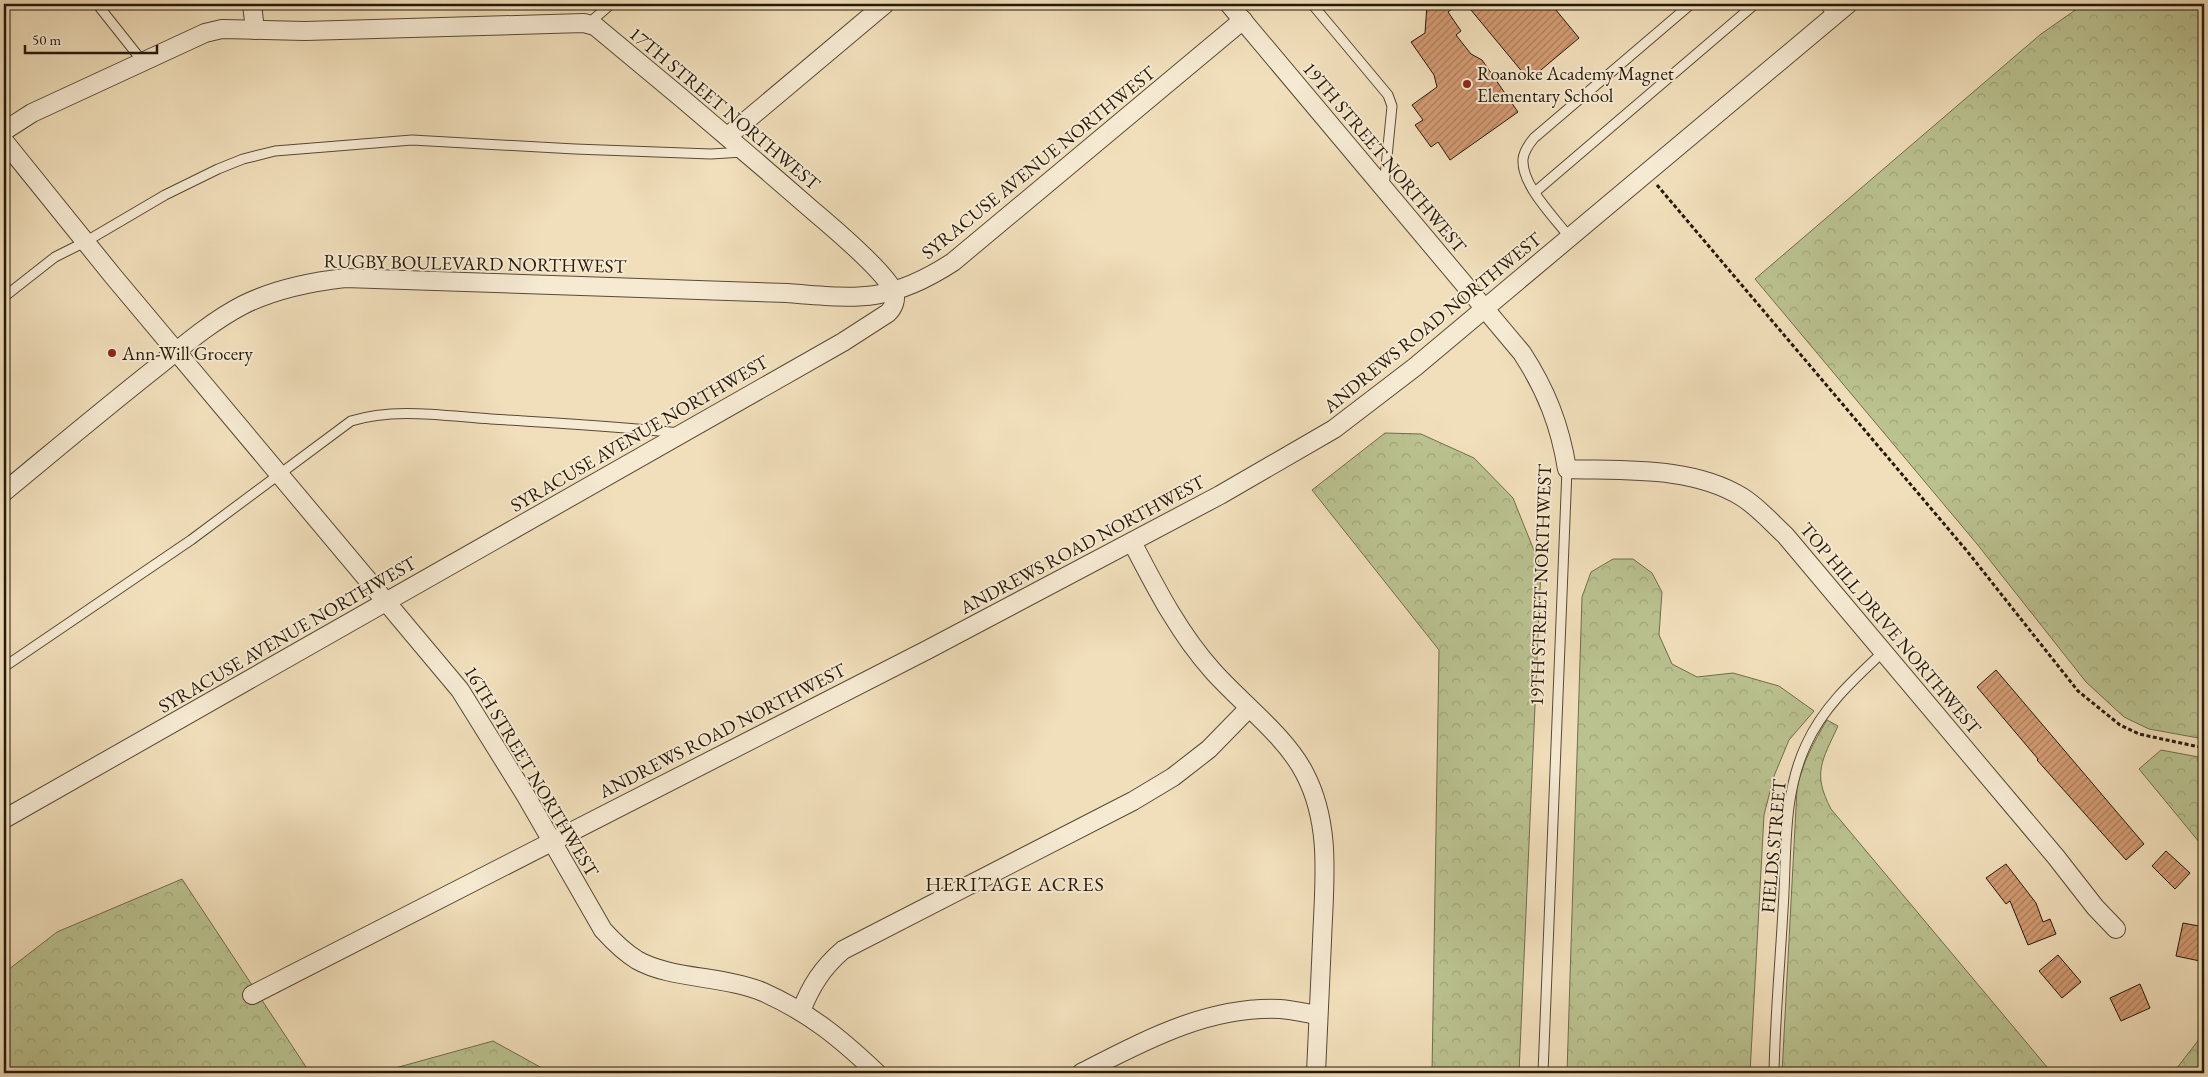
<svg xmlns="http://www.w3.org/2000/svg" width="2208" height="1077" font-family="'EB Garamond',serif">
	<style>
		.forest { fill: url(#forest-crowns); stroke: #706e4c }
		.building { fill: url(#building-hatch); stroke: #251908 }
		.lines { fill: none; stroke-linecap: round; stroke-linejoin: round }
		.service-casing { stroke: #584a35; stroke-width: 11 }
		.minor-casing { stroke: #584a35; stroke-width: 20 }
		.path { stroke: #251908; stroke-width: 3; stroke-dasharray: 4 2.5; stroke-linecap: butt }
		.service { stroke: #f6ead3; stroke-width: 9 }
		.minor { stroke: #f6ead3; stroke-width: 18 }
		.poi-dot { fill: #8f2418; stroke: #f6ead3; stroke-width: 2 }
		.labels { text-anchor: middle; stroke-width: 4; stroke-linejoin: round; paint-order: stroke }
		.poi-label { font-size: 19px; fill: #251908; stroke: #f6ead3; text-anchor: start }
		.street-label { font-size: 19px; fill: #251908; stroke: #f6ead3 }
		.neighbourhood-label { font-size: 20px; letter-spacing: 1px; fill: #251908; stroke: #f6ead3 }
	</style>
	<defs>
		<pattern id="forest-crowns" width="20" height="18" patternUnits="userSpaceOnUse" patternTransform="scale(1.25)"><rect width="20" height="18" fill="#bac290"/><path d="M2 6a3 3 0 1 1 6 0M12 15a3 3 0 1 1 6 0" fill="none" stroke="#a0a67b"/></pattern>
		<pattern id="building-hatch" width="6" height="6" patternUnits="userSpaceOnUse" patternTransform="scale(1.25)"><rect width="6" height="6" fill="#d39b73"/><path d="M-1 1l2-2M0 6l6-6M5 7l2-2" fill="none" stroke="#ab7e5c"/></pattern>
	</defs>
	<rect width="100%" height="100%" fill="#f1dfbb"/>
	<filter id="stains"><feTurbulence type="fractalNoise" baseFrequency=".004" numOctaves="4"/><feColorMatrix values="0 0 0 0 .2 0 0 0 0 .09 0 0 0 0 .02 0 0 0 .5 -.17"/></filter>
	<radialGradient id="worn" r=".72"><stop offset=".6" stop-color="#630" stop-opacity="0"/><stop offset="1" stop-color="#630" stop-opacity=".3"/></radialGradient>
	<g class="forest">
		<polygon points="2084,4 2204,4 2204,739 2149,729 2124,717 2086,682 1977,544 1755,279 2041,34"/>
		<polygon points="1385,433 1421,434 1474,458 1513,498 1541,568 1519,1073 1432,1073 1439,650 1312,490"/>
		<polygon points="1613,559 1633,559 1652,573 1662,592 1659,635 1672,664 1697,677 1733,673 1779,686 1814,711 1789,740 1774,776 1764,815 1750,1073 1567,1073 1582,597 1591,572"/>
		<path d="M1827,720l11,6c-16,35 -26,47 -7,83l221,264h-270l15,-284c5,-26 17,-47 30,-69z"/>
		<polygon points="2161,750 2204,758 2204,848 2139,769"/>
		<polygon points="182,879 310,1073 4,1073 4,973 57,932"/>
		<polygon points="2204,1033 2204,1073 2173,1073"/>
		<polygon points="493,1041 551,1073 377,1073"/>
	</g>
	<g class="building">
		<polygon points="1427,4 1458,4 1448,12 1461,31 1456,35 1471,54 1482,60 1518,112 1450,160 1438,142 1431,147 1415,125 1423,120 1412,105 1437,87 1434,75 1411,42 1425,33"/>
		<polygon points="1466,4 1551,4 1579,38 1529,80"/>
		<polygon points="1996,670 2144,844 2126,860 2037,760 2038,759 1977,687"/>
		<polygon points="2166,851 2190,873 2175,889 2152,866"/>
		<polygon points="2006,864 2036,903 2043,922 2050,919 2056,934 2028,945 2010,901 2006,904 1986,878"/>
		<polygon points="2183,923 2204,927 2200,961 2176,956"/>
		<polygon points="2058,955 2081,982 2062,998 2039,971"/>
		<polygon points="2140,984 2150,1008 2121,1021 2110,998"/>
	</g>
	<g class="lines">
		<defs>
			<g id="service">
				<polyline points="97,4 143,62"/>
				<polyline points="1312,4 1388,95 1392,106 1384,187"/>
				<polyline points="1824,4 1834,16"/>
				<polyline points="588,24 611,4"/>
				<polyline points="1535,192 1755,4"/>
				<path d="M1570,238c-15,-20 -49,-53 -47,-79 1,-8 6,-15 11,-21l157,-134"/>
				<polyline points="4,297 55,257 85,242 165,195 218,169 243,159 275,151 412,140 575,149 711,154 743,152"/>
				<path d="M4,667l187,-127 160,-119c43,-14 95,-5 140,-2 63,4 125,7 188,14"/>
				<polyline points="1543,1073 1567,469"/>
				<path d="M1774,1073c1,-54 6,-109 9,-163 4,-55 -1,-114 23,-165 17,-38 48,-66 77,-93"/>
			</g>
			<g id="minor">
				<polyline points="252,4 255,30"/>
				<path d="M1229,4l293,349c24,37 38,72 45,116 57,2 125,-3 175,28 16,10 29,25 43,38l271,322 39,50 21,22"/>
				<path d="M4,131l28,-18 173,-80 17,-4 83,2 279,-8 11,3c73,60 145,121 216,183 19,16 74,62 83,83 3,8 -1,16 -6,21l-45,29 -839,477"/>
				<polyline points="728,136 885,4"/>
				<path d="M4,141l109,135 347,414 66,106 77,134c10,11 21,22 34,30 33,19 88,16 126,32 47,21 77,46 114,81"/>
				<path d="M4,492c51,-42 101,-84 153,-125 27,-22 55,-46 86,-62 32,-16 67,-23 102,-27l442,15c72,6 103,10 166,-31l290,-242"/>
				<path d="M1132,542c23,44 46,90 80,128 28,32 74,66 93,104 27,52 19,110 17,167 -2,44 -4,88 -6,132"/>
				<polyline points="252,995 927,650 1220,495 1334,429 1415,367 1848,4"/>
				<path d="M801,1011c10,-25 21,-43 42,-61l290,-149 40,-24 36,-28 40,-41"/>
				<path d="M1081,1073c63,-32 126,-67 199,-64 13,1 26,4 38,6"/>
			</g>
		</defs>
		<use href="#service" class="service-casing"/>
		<use href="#minor" class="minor-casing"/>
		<polyline class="path" points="1657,185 1967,551 2078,691 2120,725 2139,734 2204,748"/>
		<use href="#service" class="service"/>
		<use href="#minor" class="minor"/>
	</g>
	<g class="poi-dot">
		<circle cx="1467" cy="84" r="5"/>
		<circle cx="112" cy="353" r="5"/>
	</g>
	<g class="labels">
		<g class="poi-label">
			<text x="1477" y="80">Roanoke Academy Magnet<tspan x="1477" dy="22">Elementary School</tspan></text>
			<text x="122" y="360">Ann-Will Grocery</text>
		</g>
		<g class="street-label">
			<text transform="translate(725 108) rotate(40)" y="7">17TH STREET NORTHWEST</text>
			<text transform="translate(1385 157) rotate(50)" y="7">19TH STREET NORTHWEST</text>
			<text transform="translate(1038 162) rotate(-39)" y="7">SYRACUSE AVENUE NORTHWEST</text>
			<text transform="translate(475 263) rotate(1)" y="7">RUGBY BOULEVARD NORTHWEST</text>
			<text transform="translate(1432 322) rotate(-39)" y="7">ANDREWS ROAD NORTHWEST</text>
			<text transform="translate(639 433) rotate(-30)" y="7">SYRACUSE AVENUE NORTHWEST</text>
			<text transform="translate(1082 544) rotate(-28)" y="7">ANDREWS ROAD NORTHWEST</text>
			<text transform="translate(1540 585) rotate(-88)" y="7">19TH STREET NORTHWEST</text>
			<text transform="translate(1891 628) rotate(50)" y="7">TOP HILL DRIVE NORTHWEST</text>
			<text transform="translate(287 634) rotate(-30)" y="7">SYRACUSE AVENUE NORTHWEST</text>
			<text transform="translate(722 730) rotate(-27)" y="7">ANDREWS ROAD NORTHWEST</text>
			<text transform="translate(532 771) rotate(59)" y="7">16TH STREET NORTHWEST</text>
			<text transform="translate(1773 846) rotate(-85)" y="7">FIELDS STREET</text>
		</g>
		<g class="neighbourhood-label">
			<text x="1015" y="891">HERITAGE ACRES</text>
		</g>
	</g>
	<rect width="2208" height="1077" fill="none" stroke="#f1dfbb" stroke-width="20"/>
	<rect x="5" y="5" width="2198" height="1067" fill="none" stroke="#251908" stroke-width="2.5"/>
	<rect x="10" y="10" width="2188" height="1057" fill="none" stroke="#251908"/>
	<path d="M25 45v8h132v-8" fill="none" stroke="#251908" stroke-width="2.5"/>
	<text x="32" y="45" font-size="15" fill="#251908" stroke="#f6ead3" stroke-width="4" paint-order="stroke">50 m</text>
	<rect width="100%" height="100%" filter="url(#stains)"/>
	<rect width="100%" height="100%" fill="url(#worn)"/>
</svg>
